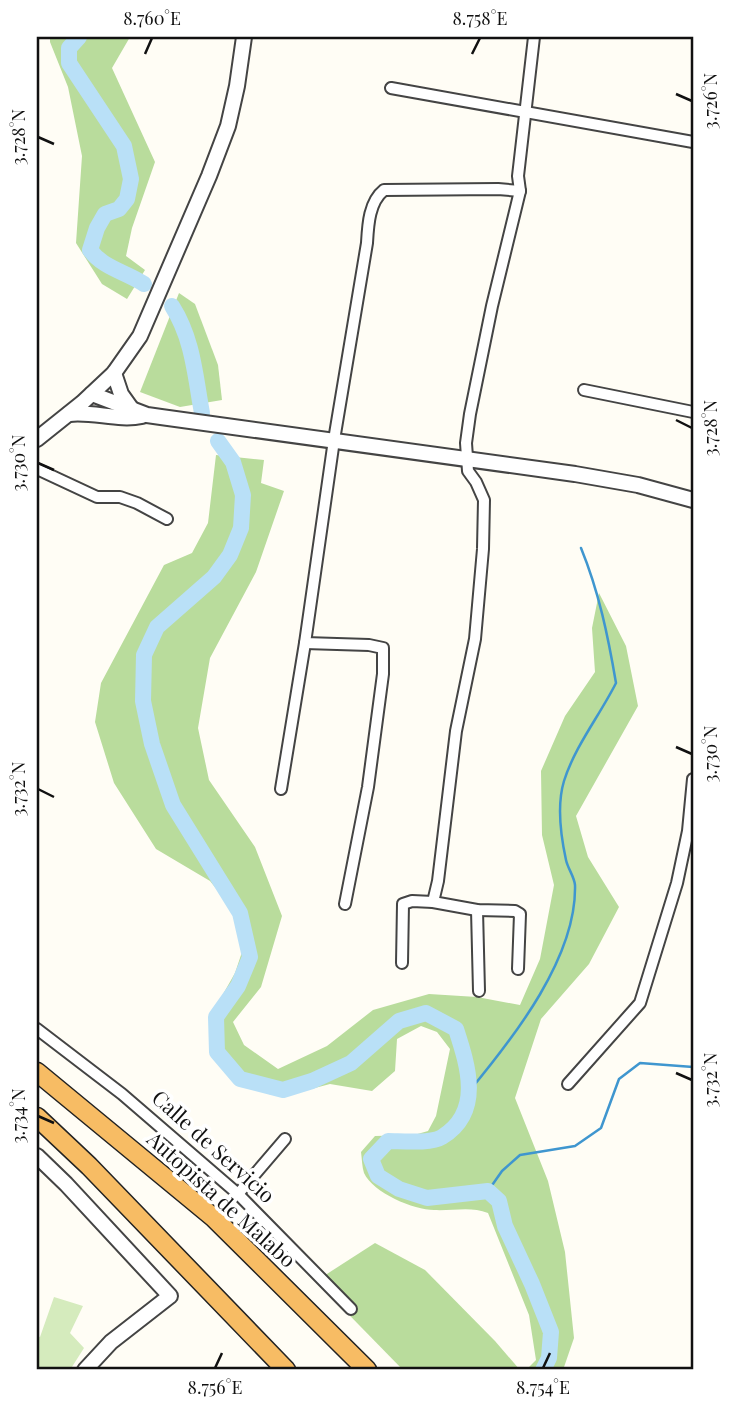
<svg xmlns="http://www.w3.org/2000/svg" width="730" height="1407" font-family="'Playfair Display',serif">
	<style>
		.green { fill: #d5ebbd }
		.forest { fill: #b9dc9c }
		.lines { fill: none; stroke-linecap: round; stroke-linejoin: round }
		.stream { stroke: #3f96cf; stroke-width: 2.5 }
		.river { stroke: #b9e0f7; stroke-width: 16 }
		.minor-casing { stroke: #444; stroke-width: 14 }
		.tertiary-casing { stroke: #444; stroke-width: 18 }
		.trunk-casing { stroke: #222; stroke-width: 21 }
		.minor { stroke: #fff; stroke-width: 10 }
		.tertiary { stroke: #fff; stroke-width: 14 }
		.trunk { stroke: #f7bc64; stroke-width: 18 }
		.ticks { fill: none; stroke: #111; stroke-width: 2.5 }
		.labels { text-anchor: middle; stroke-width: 7; stroke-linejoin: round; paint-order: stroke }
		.street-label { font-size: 21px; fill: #111; stroke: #fff }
		.neatline { fill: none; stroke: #111; stroke-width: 2.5 }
		.ticks-label { font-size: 18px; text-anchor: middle; fill: #111 }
	</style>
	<rect width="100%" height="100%" fill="#fffdf5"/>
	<polygon class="green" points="54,1297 83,1306 70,1333 84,1348 70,1370 37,1370 37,1336 40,1337"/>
	<g class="forest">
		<polygon points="50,37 130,37 112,68 155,162 132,228 126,256 145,270 127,299 102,284 76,243 82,156 68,87 50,42"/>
		<polygon points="179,293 195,304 218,365 222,400 180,407 140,392"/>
		<path d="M216,455l48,5 -3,23 23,8 -28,81 -46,86 -12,70 11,52 46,67 27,69 -21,71 -28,35 11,23 34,24 49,-23 46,-36 56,-16 48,3 43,8 20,-46 14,-74 -12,-50 -1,-64 24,-55 30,-44 -3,-44 7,-35 27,53 12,60 -62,110 12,41 31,50 -30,57 -48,55 -26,79 33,83 17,71 9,86 -11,32h-37l10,-10 -7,-45 -41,-102c-17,-7 -35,-2 -54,-3 -20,0 -61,-17 -70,-37 -2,-6 -2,-14 -3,-21l14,-16 39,-1 14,-4 8,-15 14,-67 -13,-17 -16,-6 -24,13 -2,32 -23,20 -42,-7 -34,9 -24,2 -30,-10 -31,-29 -2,-37 26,-46 10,-30 -9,-30 -26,-32 -54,-32 -42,-66 -19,-61 6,-39 63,-118 28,-12 16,-30z"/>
		<polygon points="375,1243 425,1270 495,1341 520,1370 403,1370 316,1281"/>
	</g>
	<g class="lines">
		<g class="stream">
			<polyline points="693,956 693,963"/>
			<path d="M471,1089c43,-52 106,-132 104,-204 -1,-9 -7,-16 -9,-25 -5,-23 -9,-56 -2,-79 11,-35 36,-66 52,-98 -8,-47 -17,-91 -35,-135"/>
			<polyline points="488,1191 502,1171 520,1155 575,1146 601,1128 619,1079 640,1063 693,1067"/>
		</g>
		<g class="river">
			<path d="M79,37l-10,11v15l55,83 7,33 -4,20 -8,10 -14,5 -8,14 -7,22c13,18 36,22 54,34"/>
			<path d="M172,306c21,33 23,69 30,107"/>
			<path d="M218,441l15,21 10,33 -2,33 -11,27 -16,22 -57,50 -13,28 -1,46 9,43 21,61 67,108 10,44 -12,29 -22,31 1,35 23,27 43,11 29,-9 39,-18 48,-42 27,-8 30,16c12,37 27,83 -14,108 -11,7 -41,4 -54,4l-17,18 7,17 21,13 28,9 61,-7 11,10 6,25 27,58 19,48 -2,26 -6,12"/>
		</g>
		<defs>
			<g id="minor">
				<polyline points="391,88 693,142"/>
				<polyline points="584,390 693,412"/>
				<polyline points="37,469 97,497 120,497 137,503 167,519"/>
				<polyline points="281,789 305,643"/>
				<path d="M345,904l23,-117 15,-113v-26l-14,-3 -64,-2 29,-203 33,-197c1,-18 2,-41 17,-53l114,-1 22,2"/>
				<polyline points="477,910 479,991"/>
				<polyline points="402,963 403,904 412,901 433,902"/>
				<polyline points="518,969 520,914 515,911 477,910 433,902 438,881 456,731 475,639 483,549 484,500 476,482 468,471 466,443 470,414 492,306 520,191 518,176 534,37"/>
				<polyline points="37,1029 122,1094 238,1194 351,1309"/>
				<polyline points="568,1084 640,1003 677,883 688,831 693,779"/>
				<polyline points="238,1194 285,1139"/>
			</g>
			<g id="tertiary">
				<polyline points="114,373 121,394 131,408"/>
				<polyline points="92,394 147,415 161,417 575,474 638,485 693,500"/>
				<path d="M69,414c24,-3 49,7 73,2"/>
				<polyline points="37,439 82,403 114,373 140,336 209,176 228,126 237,86 244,37"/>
				<polyline points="37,1156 66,1184 170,1296 111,1342 85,1370"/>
			</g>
			<g id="trunk">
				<polyline points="37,1072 214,1218 367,1370"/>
				<polyline points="37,1117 89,1166 286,1370"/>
			</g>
		</defs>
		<use href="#minor" class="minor-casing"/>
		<use href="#tertiary" class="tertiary-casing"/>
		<use href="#trunk" class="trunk-casing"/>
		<use href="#minor" class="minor"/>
		<use href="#tertiary" class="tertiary"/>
		<use href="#trunk" class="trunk"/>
	</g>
	<path class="ticks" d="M145,54l7,-16M472,54l8,-16M676,94l16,7M38,137l16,7M676,420l16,8M38,463l16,7M676,747l16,7M38,789l16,8M676,1073l16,7M38,1116l16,7M215,1368l7,-15M543,1368l7,-15"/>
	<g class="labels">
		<g class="street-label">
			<text transform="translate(213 1147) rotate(42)" y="7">Calle de Servicio</text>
			<text transform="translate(221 1200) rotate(42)" y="7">Autopista de Malabo</text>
		</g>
	</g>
	<rect width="730" height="1407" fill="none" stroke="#ffffff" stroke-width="77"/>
	<rect x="38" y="38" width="654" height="1330" class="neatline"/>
	<g class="ticks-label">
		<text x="152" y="25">8.760°E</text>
		<text x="480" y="25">8.758°E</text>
		<text transform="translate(711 101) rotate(-90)" y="6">3.726°N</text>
		<text transform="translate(19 137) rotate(-90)" y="6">3.728°N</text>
		<text transform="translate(711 428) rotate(-90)" y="6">3.728°N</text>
		<text transform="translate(19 463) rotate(-90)" y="6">3.730°N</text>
		<text transform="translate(711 754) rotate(-90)" y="6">3.730°N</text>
		<text transform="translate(19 789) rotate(-90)" y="6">3.732°N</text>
		<text transform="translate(711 1080) rotate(-90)" y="6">3.732°N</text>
		<text transform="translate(19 1116) rotate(-90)" y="6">3.734°N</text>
		<text x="215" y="1394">8.756°E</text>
		<text x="543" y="1394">8.754°E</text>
	</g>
</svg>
